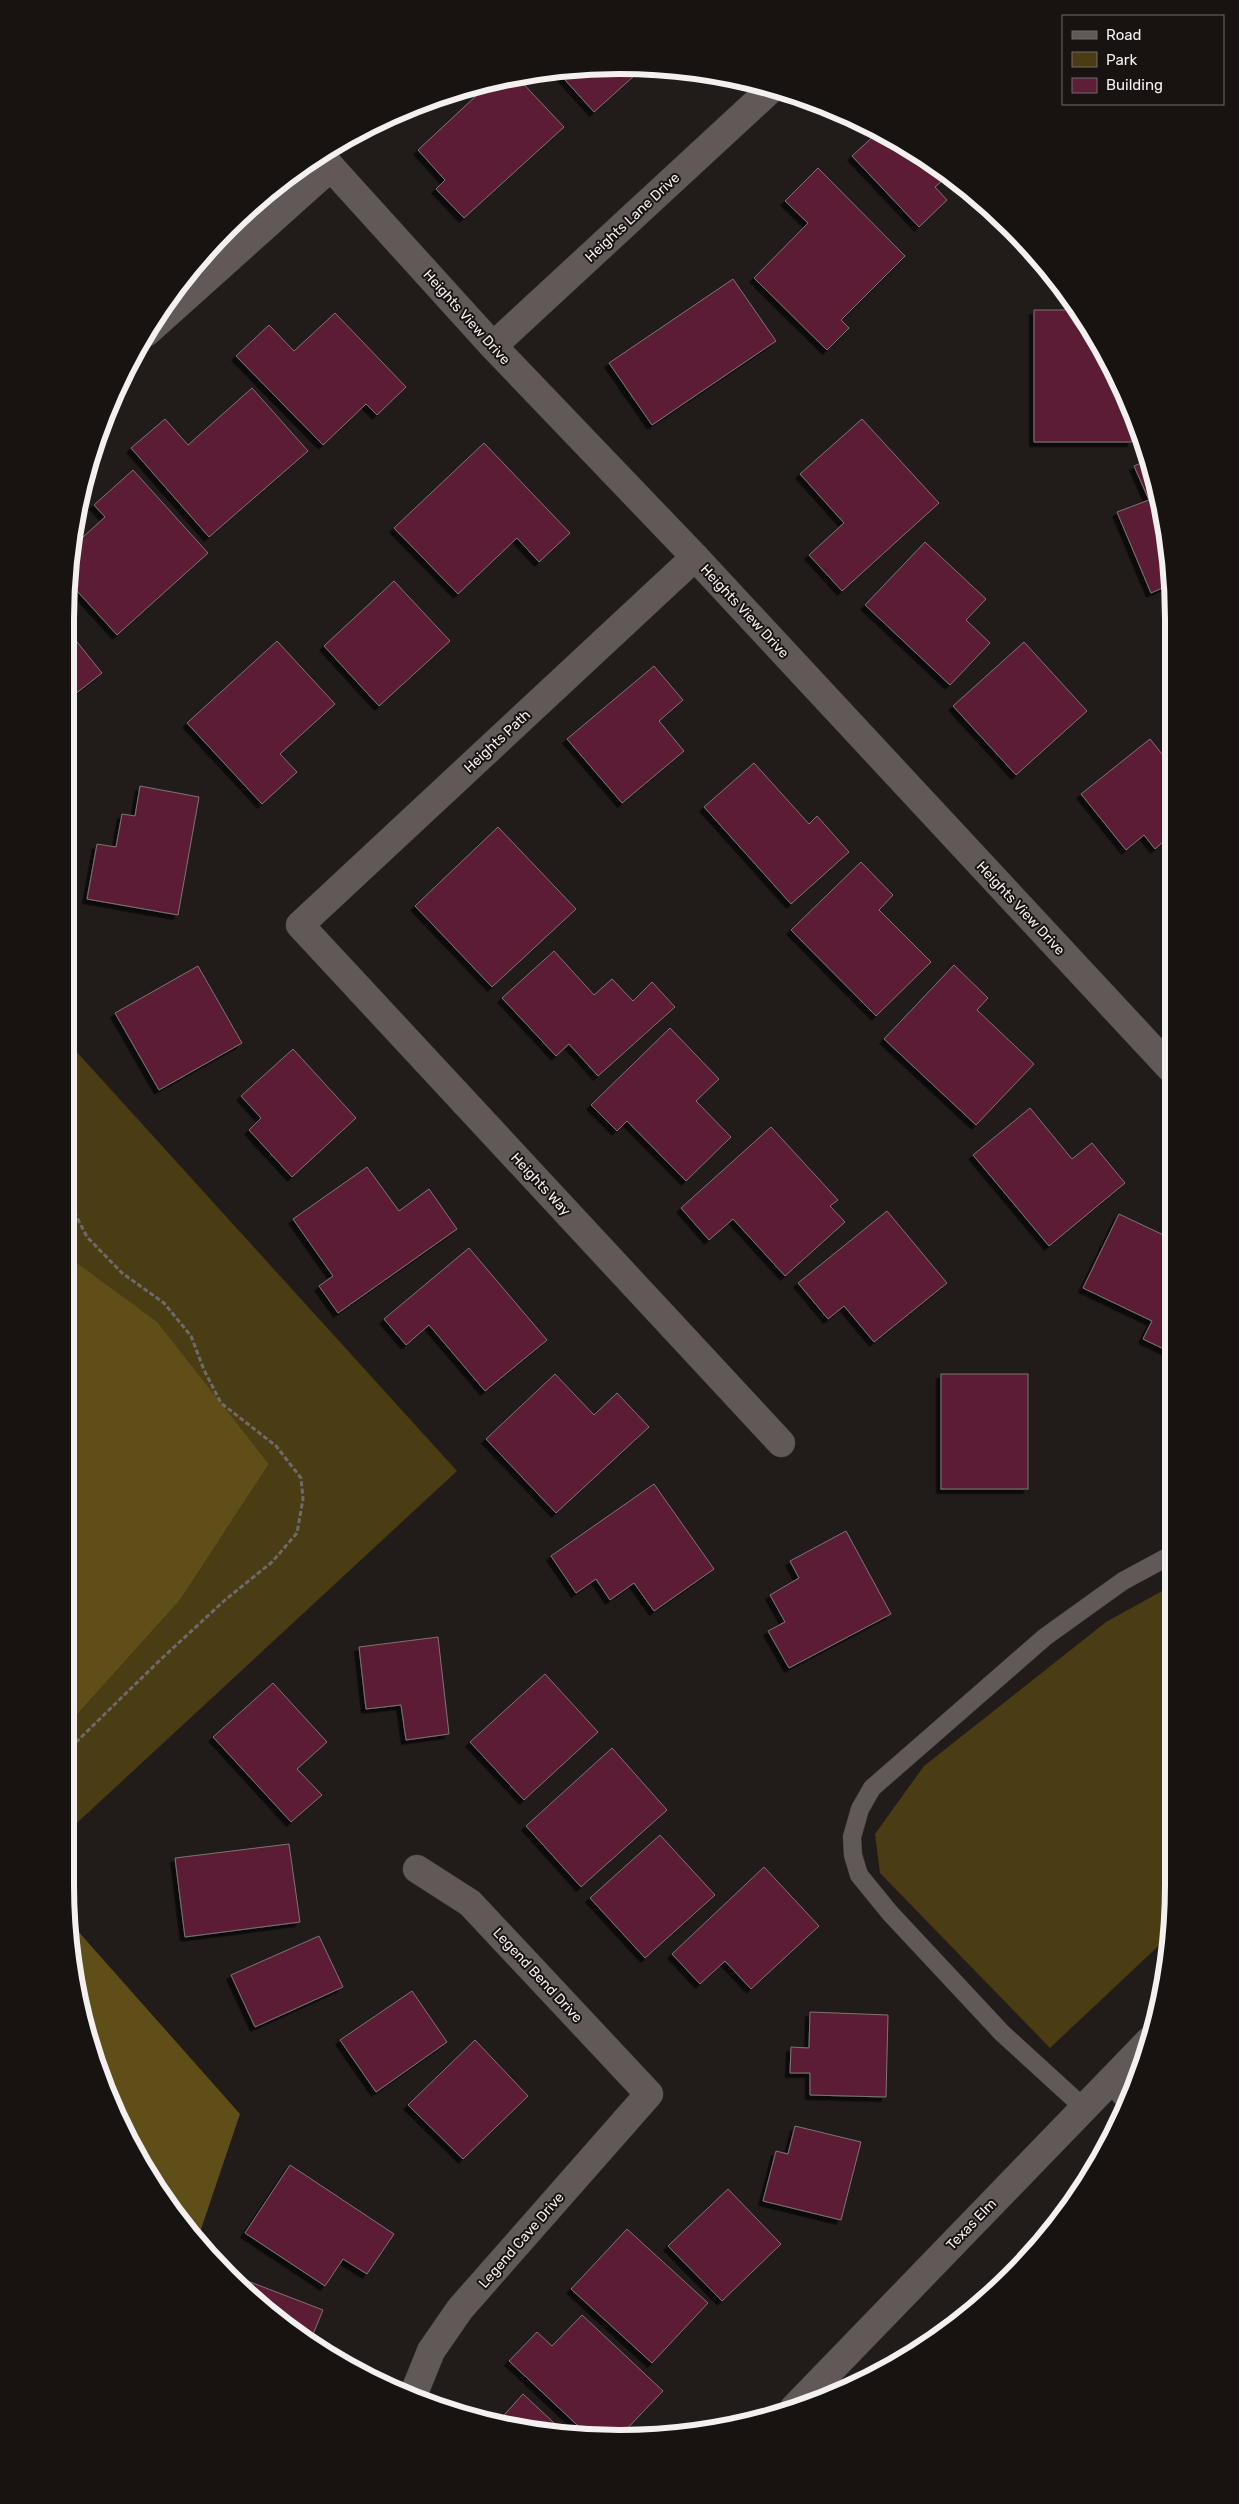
<svg xmlns="http://www.w3.org/2000/svg" width="1239" height="2504" font-family="Rubik,sans-serif">
	<style>
		.green { fill: #4a3d14 }
		.forest { fill: #5f4e18 }
		.building { fill: #5c1f35; stroke: #7b7476; filter: url(#shadow) }
		.lines { fill: none; stroke-linecap: round; stroke-linejoin: round }
		.service-casing { stroke: #3a3534; stroke-width: 19 }
		.minor-casing { stroke: #3a3534; stroke-width: 29 }
		.path { stroke: #6f6a69; stroke-width: 3; stroke-dasharray: 5 2.5; stroke-linecap: butt }
		.service { stroke: #605957; stroke-width: 18 }
		.minor { stroke: #605957; stroke-width: 28 }
		.labels { text-anchor: middle; stroke-width: 4; stroke-linejoin: round; paint-order: stroke }
		.street-label { font-size: 14px; fill: #f4f0ef; stroke: #181211 }
		.rim { fill: none; stroke: #f4f0ef; stroke-width: 6 }
	</style>
	<defs>
		<filter id="shadow"><feDropShadow dx="-4.5" dy="4.5" stdDeviation="0" flood-color="#0009"/></filter>
	</defs>
	<rect width="100%" height="100%" fill="#211b1a"/>
	<g class="green">
		<polygon points="65,1039 457,1471 65,1834 65,1728 180,1600 269,1464 157,1323 65,1254"/>
		<polygon points="1173,1585 1174,1885 1169,1936 1050,2048 880,1873 875,1834 924,1766 1106,1622"/>
	</g>
	<g class="forest">
		<polygon points="65,1254 157,1322 269,1464 180,1600 65,1728"/>
		<path d="M69,1921l171,193 -43,127c-59,-63 -104,-164 -121,-248 -5,-23 -5,-48 -7,-72z"/>
	</g>
	<g class="building">
		<polygon points="620,65 644,67 594,112 557,71"/>
		<polygon points="515,75 564,127 464,218 436,189 445,180 418,150 492,81"/>
		<polygon points="877,133 949,175 935,187 947,200 919,227 852,156"/>
		<polygon points="818,168 905,256 841,320 849,328 827,350 754,278 808,223 785,201"/>
		<polygon points="733,279 776,341 652,425 609,363"/>
		<polygon points="1034,310 1076,310 1132,407 1132,442 1034,442"/>
		<polygon points="335,313 406,387 377,415 366,404 323,445 236,356 269,325 294,351"/>
		<polygon points="252,388 308,451 209,537 131,448 165,419 188,445"/>
		<polygon points="862,419 939,503 842,591 809,555 844,523 800,474"/>
		<polygon points="484,443 570,533 539,562 517,538 458,594 394,528"/>
		<polygon points="1146,461 1169,547 1169,585 1151,593 1117,512 1149,500 1134,466"/>
		<polygon points="133,470 208,553 117,635 69,582 72,547 105,517 94,505"/>
		<polygon points="925,542 986,599 966,620 990,643 950,685 865,605"/>
		<polygon points="394,581 450,641 379,706 324,646"/>
		<polygon points="65,627 102,673 65,702"/>
		<polygon points="277,641 335,704 280,754 297,772 262,804 187,723"/>
		<polygon points="1024,642 1087,711 1016,775 953,706"/>
		<polygon points="654,666 683,700 659,721 684,751 622,803 567,739"/>
		<polygon points="1150,739 1170,764 1170,836 1155,849 1144,835 1126,850 1081,794"/>
		<polygon points="754,763 809,824 817,816 849,852 791,904 704,807"/>
		<polygon points="140,786 199,797 178,915 87,899 97,844 116,847 122,814 135,816"/>
		<polygon points="498,827 576,909 492,987 415,906"/>
		<polygon points="861,862 893,895 879,910 931,962 876,1016 791,930"/>
		<polygon points="554,951 594,995 612,979 633,1001 652,982 675,1007 598,1076 569,1044 556,1056 502,998"/>
		<polygon points="954,965 988,998 977,1010 1034,1064 976,1125 884,1039"/>
		<polygon points="198,966 242,1043 159,1090 115,1013"/>
		<polygon points="670,1028 719,1079 696,1101 731,1137 686,1181 627,1121 617,1131 591,1105"/>
		<polygon points="293,1049 356,1118 292,1177 249,1130 261,1118 241,1096"/>
		<polygon points="1030,1108 1072,1159 1092,1143 1125,1183 1049,1246 973,1155"/>
		<polygon points="771,1127 838,1200 830,1206 845,1222 785,1276 733,1219 709,1240 681,1208"/>
		<polygon points="367,1167 399,1211 429,1189 457,1229 338,1313 319,1286 333,1276 293,1219"/>
		<polygon points="887,1211 947,1283 874,1342 844,1306 828,1319 798,1283"/>
		<polygon points="1119,1214 1172,1239 1172,1353 1143,1339 1152,1321 1083,1288"/>
		<polygon points="469,1248 547,1340 485,1391 429,1325 406,1345 384,1319"/>
		<polygon points="555,1374 594,1415 617,1393 649,1427 556,1513 486,1439"/>
		<rect x="941" y="1374" width="87" height="115"/>
		<polygon points="654,1484 714,1569 654,1611 634,1583 610,1600 596,1579 576,1593 551,1556"/>
		<polygon points="846,1531 891,1614 789,1668 768,1631 785,1622 770,1595 799,1578 790,1561"/>
		<polygon points="438,1637 449,1734 406,1740 401,1705 366,1709 359,1647"/>
		<polygon points="545,1674 598,1732 524,1800 470,1742"/>
		<polygon points="273,1683 327,1742 297,1769 322,1795 291,1822 213,1737"/>
		<polygon points="612,1748 667,1810 581,1887 526,1826"/>
		<polygon points="660,1835 715,1895 645,1958 590,1898"/>
		<polygon points="289,1844 300,1922 185,1937 175,1858"/>
		<polygon points="764,1867 819,1926 751,1989 725,1961 700,1984 672,1954"/>
		<polygon points="319,1936 343,1987 255,2027 231,1975"/>
		<polygon points="412,1991 447,2042 376,2092 340,2040"/>
		<polygon points="810,2012 888,2015 886,2097 810,2095 810,2073 790,2073 791,2047 809,2048"/>
		<polygon points="475,2040 528,2096 463,2159 408,2105"/>
		<polygon points="795,2126 861,2142 841,2220 763,2201 776,2151 788,2154"/>
		<polygon points="290,2165 394,2234 367,2274 343,2259 325,2286 245,2233"/>
		<polygon points="728,2189 781,2244 722,2301 668,2246"/>
		<polygon points="627,2229 708,2303 652,2363 571,2289"/>
		<polygon points="232,2275 323,2310 309,2344 254,2301 231,2277"/>
		<polygon points="582,2315 663,2391 619,2437 591,2438 509,2361 537,2332 552,2346"/>
		<polygon points="523,2394 568,2436 511,2428 496,2424"/>
	</g>
	<g class="lines">
		<defs>
			<g id="service">
				<polyline points="1108,2082 1128,2104"/>
				<polyline points="1083,2107 1002,2033 890,1913 859,1875 853,1855 852,1837 860,1809 872,1788 1045,1637 1123,1581 1173,1554"/>
			</g>
			<g id="minor">
				<polyline points="319,154 493,346 695,557 1171,1069"/>
				<polyline points="147,332 331,167"/>
				<polyline points="493,346 771,89"/>
				<polyline points="695,557 300,925 781,1443"/>
				<polyline points="412,2398 431,2351 460,2309 649,2094 470,1903 417,1869"/>
				<polyline points="794,2408 1149,2041"/>
			</g>
		</defs>
		<use href="#service" class="service-casing"/>
		<use href="#minor" class="minor-casing"/>
		<polyline class="path" points="65,1753 159,1661 225,1600 272,1562 297,1533 303,1499 301,1478 276,1446 221,1403 204,1370 191,1336 164,1303 122,1273 87,1237 65,1194"/>
		<use href="#service" class="service"/>
		<use href="#minor" class="minor"/>
	</g>
	<g class="labels">
		<g class="street-label">
			<text transform="translate(632 217) rotate(-43)" y="5">Heights Lane Drive</text>
			<text transform="translate(467 317) rotate(48)" y="5">Heights View Drive</text>
			<text transform="translate(745 611) rotate(47)" y="5">Heights View Drive</text>
			<text transform="translate(497 741) rotate(-43)" y="5">Heights Path</text>
			<text transform="translate(1021 908) rotate(47)" y="5">Heights View Drive</text>
			<text transform="translate(541 1184) rotate(47)" y="5">Heights Way</text>
			<text transform="translate(538 1975) rotate(47)" y="5">Legend Bend Drive</text>
			<text transform="translate(971 2224) rotate(-46)" y="5">Texas Elm</text>
			<text transform="translate(521 2240) rotate(-49)" y="5">Legend Cave Drive</text>
		</g>
	</g>
	<path d="M0 0H1239V2504H0ZM619 74H620A545 545 0 0 1 1165 619V1885A545 545 0 0 1 620 2430H619A545 545 0 0 1 74 1885V619A545 545 0 0 1 619 74Z" fill="#181211" fill-rule="evenodd"/>
	<path class="rim" d="M619 74H620A545 545 0 0 1 1165 619V1885A545 545 0 0 1 620 2430H619A545 545 0 0 1 74 1885V619A545 545 0 0 1 619 74Z"/>
	<rect x="1062" y="15" width="162" height="90" fill="#181211" stroke="#706b6a"/>
	<rect x="1072" y="31" width="25" height="8" fill="#605957" stroke="#706b6a"/>
	<text x="1106" y="40" font-size="15" fill="#f4f0ef">Road</text>
	<rect x="1072" y="52" width="25" height="15" fill="#4a3d14" stroke="#706b6a"/>
	<text x="1106" y="65" font-size="15" fill="#f4f0ef">Park</text>
	<rect x="1072" y="78" width="25" height="15" fill="#5c1f35" stroke="#706b6a"/>
	<text x="1106" y="90" font-size="15" fill="#f4f0ef">Building</text>
</svg>
